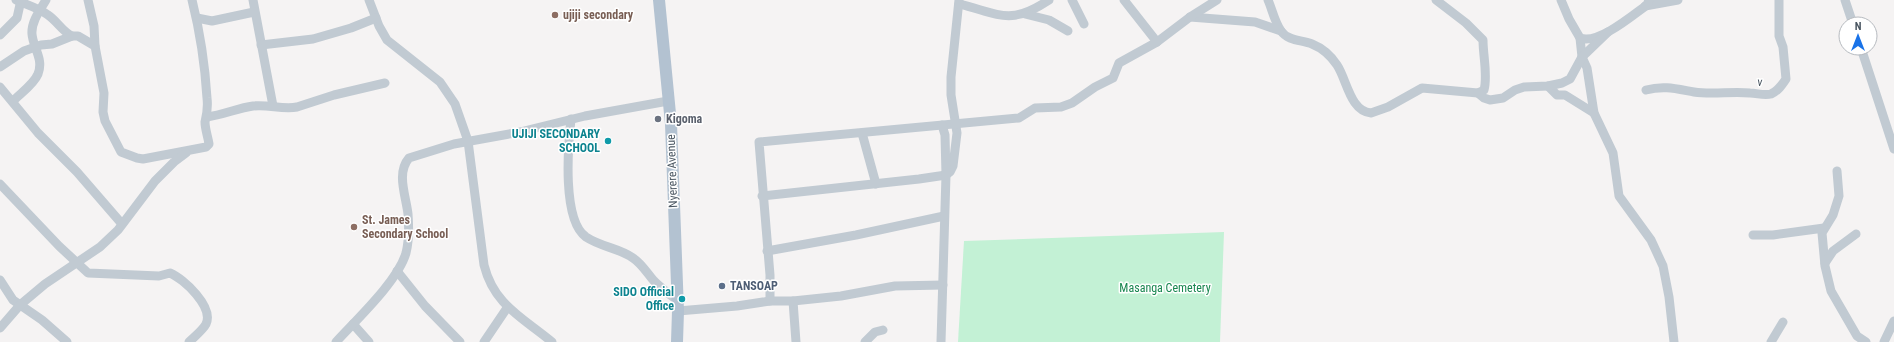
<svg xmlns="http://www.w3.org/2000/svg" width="1894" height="342" font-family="'Roboto Condensed',sans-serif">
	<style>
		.green { fill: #c3f1d5 }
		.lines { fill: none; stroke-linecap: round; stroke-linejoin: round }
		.minor { stroke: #c1cad2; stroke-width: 9 }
		.major { stroke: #b3c2d1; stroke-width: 12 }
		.education-dot { fill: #8d6e63; stroke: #fff; stroke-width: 1.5 }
		.worship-dot { fill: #6b7280; stroke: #fff; stroke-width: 1.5 }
		.culture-dot { fill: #0f9aa8; stroke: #fff; stroke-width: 1.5 }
		.service-dot { fill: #5c6f8a; stroke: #fff; stroke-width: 1.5 }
		.labels { text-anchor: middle; stroke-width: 3; stroke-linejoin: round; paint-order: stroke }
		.education-label { font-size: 12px; font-weight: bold; fill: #785e54; stroke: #fff; text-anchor: start }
		.street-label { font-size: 12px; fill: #4a5661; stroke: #fff }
		.worship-label { font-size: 12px; font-weight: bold; fill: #5b616d; stroke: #fff; text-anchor: start }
		.culture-label { font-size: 12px; font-weight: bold; fill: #0d838f; stroke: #fff; text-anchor: end }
		.service-label { font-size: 12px; font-weight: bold; fill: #4e5e75; stroke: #fff; text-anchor: start }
		.park-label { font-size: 12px; fill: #17864f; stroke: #fff }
	</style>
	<rect width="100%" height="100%" fill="#f5f3f3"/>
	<polygon class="green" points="1224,232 1220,342 958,342 964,241"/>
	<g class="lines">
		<g class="minor">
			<path d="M16,0c11,5 23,8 32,15 9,6 15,17 24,21"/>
			<polyline points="88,0 94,26 95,46"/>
			<polyline points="253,0 273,106"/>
			<path d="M369,0l10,26 8,14 53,42 15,22 13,37 16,124c10,40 38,52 68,77"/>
			<polyline points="1072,0 1084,24"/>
			<polyline points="1124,0 1157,42"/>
			<path d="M1268,0c4,9 7,23 13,31 7,10 21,9 31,13 10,4 19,12 25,21 10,15 13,46 34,48l17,-6 34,-19 56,5 6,-3c4,-14 -1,-34 -1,-50l-17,-17 -30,-23"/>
			<polyline points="1561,0 1569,19 1580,38 1582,57 1587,68 1594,113 1613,153 1619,196 1651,240 1663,266 1669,297 1674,342"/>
			<polyline points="1845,0 1853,24"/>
			<path d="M959,4c41,10 51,22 90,-4"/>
			<polyline points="1645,6 1678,0"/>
			<polyline points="1025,14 1049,20 1068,31"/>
			<polyline points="1190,17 1255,22 1281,31"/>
			<polyline points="197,18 212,21 254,12"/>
			<polyline points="0,35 17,18 21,0"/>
			<path d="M1580,38c18,7 53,-23 67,-33l2,-5"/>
			<polyline points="261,45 313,39 351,28 376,18"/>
			<polyline points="1861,48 1894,149"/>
			<path d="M0,67l24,-16 17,-6 11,-1 20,-8h6l17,10 9,47 -1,19 2,9 16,31 16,6 6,1 63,-12 3,-3c-1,-7 -4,-15 -4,-22 2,-8 3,-16 2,-24 -2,-33 -7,-66 -15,-98"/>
			<polyline points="1548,86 1557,95 1565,95 1594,113"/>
			<polyline points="0,87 38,133 77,172 122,224"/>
			<path d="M1646,90c18,-5 31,-1 48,2 19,3 37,-1 56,1 7,0 14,3 21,1 7,-3 11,-9 15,-15l-3,-32 -4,-11v-36"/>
			<polyline points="1478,93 1484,98 1490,100 1503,98 1515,90 1524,87 1548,86 1562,83 1570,79 1582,57 1608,32"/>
			<path d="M13,101c8,-8 21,-17 25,-27 6,-15 -5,-26 -6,-40 -1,-12 8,-24 14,-34"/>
			<path d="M207,117c16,-2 31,-9 46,-11 15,-2 30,4 44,1l37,-12 51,-12"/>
			<path d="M571,119c-3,28 -9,101 15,118 15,10 33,11 47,21 9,6 14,15 21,23 7,7 15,13 23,19"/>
			<polyline points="862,133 876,184"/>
			<polyline points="1837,171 1839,196 1833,215 1822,233 1825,266 1831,291 1857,336 1866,342"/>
			<path d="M0,184l59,62 29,27 71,3 11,-3c14,6 44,34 36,51 -3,6 -12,13 -17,18"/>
			<polyline points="762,196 919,179 946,175 950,172 953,166 957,133 951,95 951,77 959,0"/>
			<polyline points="1753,235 1773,235 1824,228"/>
			<polyline points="767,251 856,235 944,216"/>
			<polyline points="1825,263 1833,251 1856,234"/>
			<polyline points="397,271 425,306 460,342"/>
			<polyline points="0,280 13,300 42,320 67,342"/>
			<polyline points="770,301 770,275 759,142 1019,118 1035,108 1061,107 1072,103 1095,87 1113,78 1119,63 1157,42 1190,17 1217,0"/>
			<polyline points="793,301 796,342"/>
			<polyline points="678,311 737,306 770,301 793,301 841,296 895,286 943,285"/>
			<polyline points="353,324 369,342"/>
			<polyline points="0,328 20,305 45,284 100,247 118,230 155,181 174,162 186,153"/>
			<path d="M336,342c20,-22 62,-61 70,-89 3,-12 3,-26 2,-39 -2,-18 -12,-41 1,-56l45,-14 66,-12 65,-16 83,-15"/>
			<polyline points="484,342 507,308"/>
			<polyline points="865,342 875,332 883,330"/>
			<polyline points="941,342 946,175 945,135 942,125"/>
			<polyline points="1771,342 1783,322"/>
			<polyline points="1884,342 1894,321"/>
		</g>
		<polyline class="major" points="659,0 671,124 678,311 677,342"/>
	</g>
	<g class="education-dot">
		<circle cx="555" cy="15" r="4"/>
		<circle cx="354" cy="227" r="4"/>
	</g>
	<circle class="worship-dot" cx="658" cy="119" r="4"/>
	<g class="culture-dot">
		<circle cx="608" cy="141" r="4"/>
		<circle cx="682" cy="299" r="4"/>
	</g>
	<circle class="service-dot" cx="722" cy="286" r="4"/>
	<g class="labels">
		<g class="education-label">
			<text x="563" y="19">ujiji secondary</text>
			<text x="362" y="224">St. James<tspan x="362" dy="14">Secondary School</tspan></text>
		</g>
		<g class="street-label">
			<text transform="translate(1760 82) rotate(5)" y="4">v</text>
			<text transform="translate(672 171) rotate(-92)" y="4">Nyerere Avenue</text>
		</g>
		<g class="worship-label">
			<text x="666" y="123">Kigoma</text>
		</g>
		<g class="culture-label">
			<text x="600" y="138">UJIJI SECONDARY<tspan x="600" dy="14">SCHOOL</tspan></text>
			<text x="674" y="296">SIDO Official<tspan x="674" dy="14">Office</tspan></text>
		</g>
		<g class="service-label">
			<text x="730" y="290">TANSOAP</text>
		</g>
		<g class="park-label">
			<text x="1165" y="292">Masanga Cemetery</text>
		</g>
	</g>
	<g transform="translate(1858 36)"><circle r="19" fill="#ffffff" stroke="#b7bbc0"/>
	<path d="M0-3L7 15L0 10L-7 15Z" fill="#1a73e8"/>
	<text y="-6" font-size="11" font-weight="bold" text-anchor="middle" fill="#4a5661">N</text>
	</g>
</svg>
